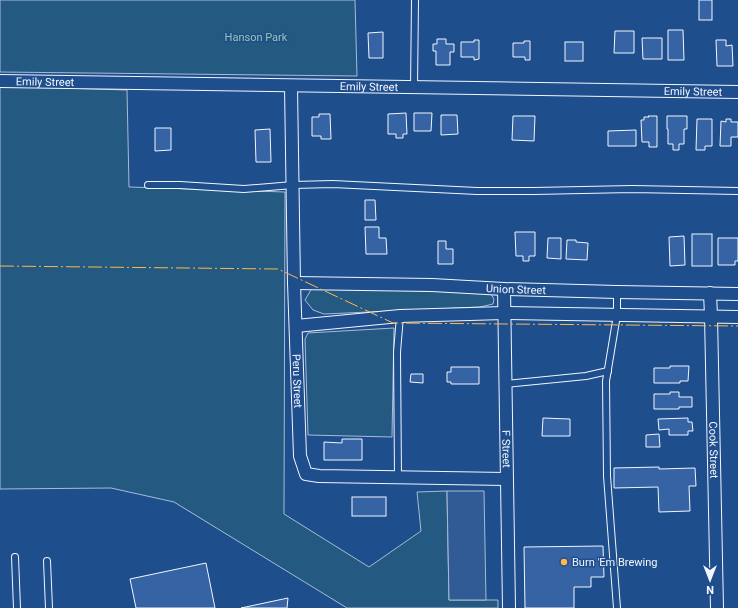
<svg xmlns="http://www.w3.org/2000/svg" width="738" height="608" font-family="Roboto,sans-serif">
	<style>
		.green { fill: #245a82; stroke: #a8bbd7 }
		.parking { fill: #305b95; stroke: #a8bbd7 }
		.building { fill: #3563a3; stroke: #f2f6ff }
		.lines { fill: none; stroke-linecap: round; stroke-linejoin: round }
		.lane-casing { stroke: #f2f6ff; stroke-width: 8 }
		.street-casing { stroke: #f2f6ff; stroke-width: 14 }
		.lane { stroke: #1f4e8c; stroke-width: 6 }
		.street { stroke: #1f4e8c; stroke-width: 12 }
		.power { stroke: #ffb74d; stroke-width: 1; stroke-dasharray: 14 3 2 3; stroke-linecap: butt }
		.poi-dot { fill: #ffb74d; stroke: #1f4e8c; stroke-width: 1.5 }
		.labels { text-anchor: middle; stroke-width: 3; stroke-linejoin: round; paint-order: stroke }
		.park-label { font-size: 11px; fill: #97c8a6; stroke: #1f4e8c }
		.street-label { font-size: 11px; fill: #f2f6ff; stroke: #1f4e8c }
		.poi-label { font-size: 11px; fill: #f2f6ff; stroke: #1f4e8c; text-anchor: start }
	</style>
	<rect width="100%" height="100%" fill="#1f4e8c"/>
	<g class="green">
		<polygon points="0,0 355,0 357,76 0,72"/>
		<polygon points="0,86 127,90 129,187 285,192 284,514 369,567 421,531 417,492 447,491 449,600 498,600 498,608 347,608 174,502 111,488 0,489"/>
		<polygon points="312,288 470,292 491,294 494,299 493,304 480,307 324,314 313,310 305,300"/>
		<polygon points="394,328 392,437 308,435 305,339 308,333"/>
	</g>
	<polygon class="parking" points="447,491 484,491 486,600 449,600"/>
	<g class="building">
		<rect x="699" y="0" width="13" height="20"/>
		<polygon points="668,30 683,30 684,60 668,60"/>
		<polygon points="615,31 634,31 634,53 614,53"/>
		<polygon points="383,32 383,58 369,58 368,33"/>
		<polygon points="642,38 662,38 662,59 643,59"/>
		<polygon points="437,39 446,39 446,44 454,44 454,52 450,52 450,65 436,65 436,51 433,51 433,44 437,44"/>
		<polygon points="474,40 479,40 479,59 474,60 474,57 461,57 461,42 474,42"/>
		<polygon points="716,40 726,40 726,46 732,45 733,66 717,66"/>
		<polygon points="524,41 530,41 530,60 525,60 525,57 513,57 513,43 524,43"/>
		<rect x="565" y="42" width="18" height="19"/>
		<polygon points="406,113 407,134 403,134 403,138 396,138 396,134 388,134 388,114"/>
		<polygon points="414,113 432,113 431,131 414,131"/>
		<polygon points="319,114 330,114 331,139 321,139 321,136 312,136 312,117 319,117"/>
		<polygon points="441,115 457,115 458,134 441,135"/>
		<polygon points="513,116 535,116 534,141 512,140"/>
		<polygon points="648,116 657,116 657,147 649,147 649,142 642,142 641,120 644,120 644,117 649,117"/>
		<polygon points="667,116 687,116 687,129 684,129 684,144 679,144 679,150 673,150 673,144 668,144 668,129 667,129"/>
		<polygon points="697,119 712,119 712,146 705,146 705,150 696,150"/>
		<polygon points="726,119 731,119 731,122 738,122 738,137 731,137 731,146 720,146 721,121 726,122"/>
		<polygon points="155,128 171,128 171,150 155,151"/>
		<polygon points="270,129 271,162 256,162 255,130"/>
		<polygon points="636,130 636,146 608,146 608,131"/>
		<polygon points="365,200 375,200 376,220 365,220"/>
		<polygon points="365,227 379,227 379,238 386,238 387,254 366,254"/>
		<polygon points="515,232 535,232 535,256 529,256 529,261 523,261 523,256 516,256"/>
		<rect x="692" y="234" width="20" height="32"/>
		<polygon points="684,236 685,265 670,266 669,237"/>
		<polygon points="548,238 561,238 561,259 547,258"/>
		<polygon points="718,238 738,238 738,261 735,261 735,265 718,265"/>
		<polygon points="567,240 576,240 576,242 588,243 587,260 566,259"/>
		<polygon points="438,241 446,241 446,249 453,249 453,264 438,264"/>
		<polygon points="670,366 689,366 688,381 680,381 680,383 654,383 654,368 670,368"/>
		<polygon points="451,367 479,367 479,384 451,384 451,382 447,382 447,372 451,372"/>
		<polygon points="411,374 423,374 423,383 410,382"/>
		<polygon points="670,392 679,392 679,397 692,397 692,407 679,407 679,409 654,409 654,394 670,394"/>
		<polygon points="543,418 570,419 570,436 542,436"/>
		<polygon points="688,418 688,422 692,422 693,431 688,431 688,435 669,435 669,429 659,430 658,419"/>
		<polygon points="659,434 660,447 646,447 646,435"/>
		<polygon points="342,439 362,439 362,460 324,460 324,442 342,443"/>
		<polygon points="659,467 659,469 695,468 696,486 689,486 690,511 659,512 658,487 614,488 614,468"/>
		<rect x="352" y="497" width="34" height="19"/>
		<polygon points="603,546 604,577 591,577 591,587 574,587 574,608 525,608 524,547"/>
		<polygon points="206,563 215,608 136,608 130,579"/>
		<polygon points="288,598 287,608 241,608"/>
	</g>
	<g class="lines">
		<defs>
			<g id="lane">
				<polyline points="414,88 415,0"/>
				<polyline points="148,185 180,185 244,189 293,185 333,184 477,191 534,191 632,189 738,191"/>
				<polyline points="617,292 617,315 606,381 607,476 617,608"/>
				<polyline points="505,384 586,376 608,371"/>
				<polyline points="398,477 397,352 400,316"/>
				<polyline points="15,557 17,608"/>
				<polyline points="47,561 49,608"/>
			</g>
			<g id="street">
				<path id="s1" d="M0,81l738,11"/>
				<path id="s2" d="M291,86l3,197 6,173 6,18 13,2 187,3"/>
				<path id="s3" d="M294,283l138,2 72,4 113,3 121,2"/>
				<path id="s4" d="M504,289l5,319"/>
				<path id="s5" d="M710,293l1,23 6,292"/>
				<polyline points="296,326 400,316 504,313 738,317"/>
			</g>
		</defs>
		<use href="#lane" class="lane-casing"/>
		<use href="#street" class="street-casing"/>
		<use href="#lane" class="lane"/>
		<use href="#street" class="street"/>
		<polyline class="power" points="0,266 278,269 393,323 738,326"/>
	</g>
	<circle class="poi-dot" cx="564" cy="562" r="4"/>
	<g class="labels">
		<g class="park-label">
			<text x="256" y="41">Hanson Park</text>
		</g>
		<g class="street-label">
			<text dy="4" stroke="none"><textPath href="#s1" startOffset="45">Emily Street</textPath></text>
			<text dy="4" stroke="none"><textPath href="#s1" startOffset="369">Emily Street</textPath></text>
			<text dy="4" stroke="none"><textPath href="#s1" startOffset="693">Emily Street</textPath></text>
			<text dy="4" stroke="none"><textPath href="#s3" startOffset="222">Union Street</textPath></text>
			<text dy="4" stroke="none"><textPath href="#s2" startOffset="295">Peru Street</textPath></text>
			<text dy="4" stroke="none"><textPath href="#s4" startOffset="160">F Street</textPath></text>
			<text dy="4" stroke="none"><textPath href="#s5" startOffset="157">Cook Street</textPath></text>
		</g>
		<g class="poi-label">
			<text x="572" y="566">Burn 'Em Brewing</text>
		</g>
	</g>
	<g transform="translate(710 580) rotate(180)" stroke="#1f4e8c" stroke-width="3" paint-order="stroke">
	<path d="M0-3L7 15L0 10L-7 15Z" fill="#f2f6ff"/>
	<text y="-6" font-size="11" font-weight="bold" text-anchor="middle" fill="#f2f6ff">N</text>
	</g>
</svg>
